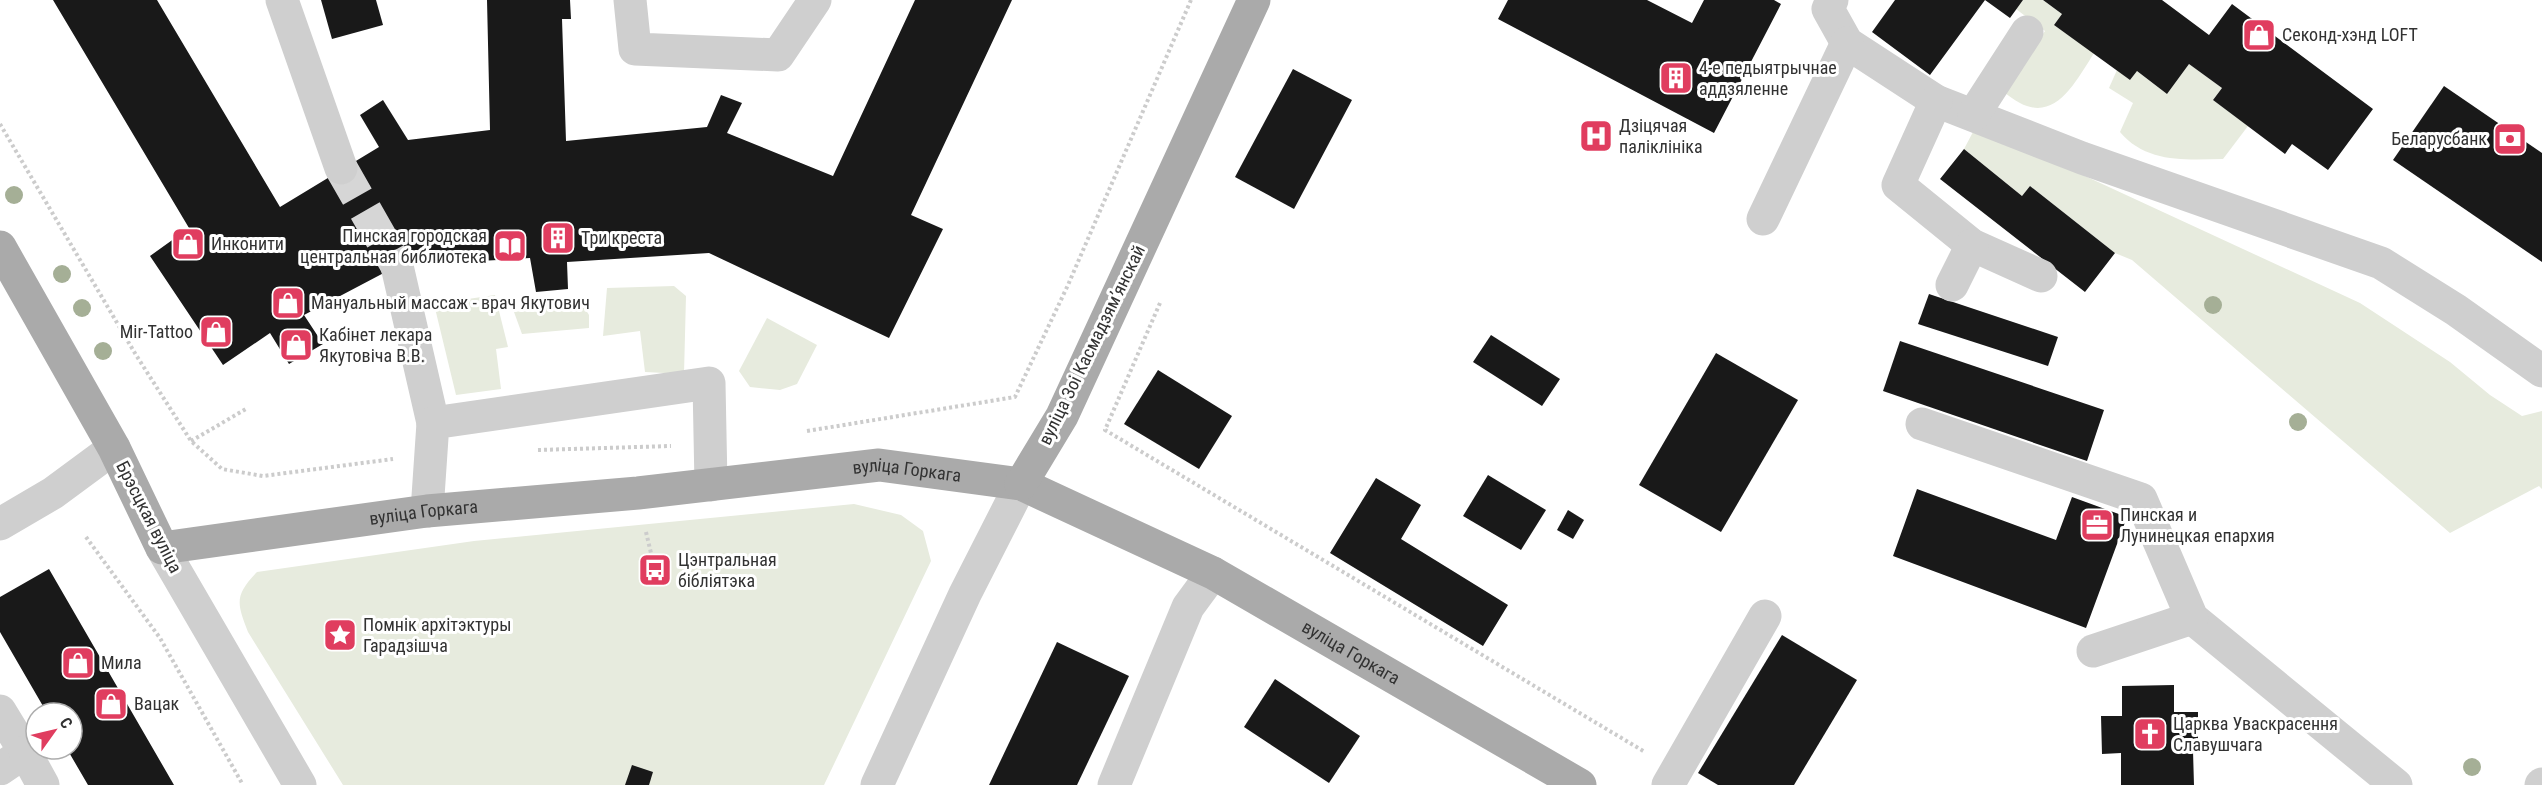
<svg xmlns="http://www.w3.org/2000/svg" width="2542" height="785" font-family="'Roboto Condensed',sans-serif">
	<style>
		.green { fill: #e7ebde }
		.building { fill: #191919 }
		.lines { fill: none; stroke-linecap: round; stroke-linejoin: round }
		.minor-tunnel { stroke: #d6d6d6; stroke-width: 33; stroke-dasharray: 33 16; stroke-linecap: butt }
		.path { stroke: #ccc; stroke-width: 4; stroke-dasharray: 3 3; stroke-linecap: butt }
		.minor { stroke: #cfcfcf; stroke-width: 33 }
		.major { stroke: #aaa; stroke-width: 33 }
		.tree { fill: #a5af96 }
		.labels { text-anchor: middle; stroke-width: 6; stroke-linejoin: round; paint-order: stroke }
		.poi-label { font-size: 18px; fill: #323232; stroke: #fff; text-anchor: start }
		.street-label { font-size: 18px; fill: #323232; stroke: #fff }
	</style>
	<rect width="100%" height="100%" fill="#fff"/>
	<g class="green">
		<path d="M2023,0h20l19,14 -8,11 40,28c-23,37 -45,79 -91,38l42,-60 -29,-22z"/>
		<path d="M2189,64l33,24 -9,12 35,26 -25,33c-38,1 -77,4 -103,-27l13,-29 -24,-15 8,-18 13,10 7,-9 30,23z"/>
		<polygon points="1973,132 2022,147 2360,303 2450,362 2490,395 2522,416 2542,411 2542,489 2539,486 2450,533 2132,260 2115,253 2030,186 2022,196 1964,149"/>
		<polygon points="674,286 686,296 684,374 645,372 640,331 603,336 607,288"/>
		<polygon points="495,295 508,347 496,349 501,389 456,395 434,304"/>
		<polygon points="582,304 589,315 589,328 522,334 514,312"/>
		<polygon points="767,318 817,345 797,384 780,390 750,387 739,371"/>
		<path d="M854,504l47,11 22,16 8,30 -107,224h-481l-95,-153c-11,-29 -14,-36 9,-60l217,-31z"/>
	</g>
	<g class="building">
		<polygon points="53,0 157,0 280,207 379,147 360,115 383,100 408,140 490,130 487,0 570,0 571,19 562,19 566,141 707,127 721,95 742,103 727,133 833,176 915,0 1012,0 911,215 943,229 889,338 709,253 567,262 568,289 536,292 530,258 397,266 304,315 323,344 289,364 270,333 223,365 150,256 189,228"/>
		<polygon points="321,0 376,0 383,25 332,39"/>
		<polygon points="1508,0 1647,0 1692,23 1704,0 1774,0 1781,4 1714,133 1498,19"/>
		<polygon points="1895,0 2023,0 2010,18 1985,0 1930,75 1872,32"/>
		<polygon points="2043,0 2162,0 2209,35 2232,4 2373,109 2328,170 2292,144 2285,154 2213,100 2222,88 2189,64 2167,94 2137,71 2130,80 2054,25 2062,14"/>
		<polygon points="1293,69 1352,100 1294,209 1235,177"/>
		<polygon points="2444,86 2542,153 2542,262 2393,160"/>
		<polygon points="1964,149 2022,196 2030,186 2115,253 2085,292 1940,179"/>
		<polygon points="1929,294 2058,337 2048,366 1918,324"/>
		<polygon points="1491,335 1560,379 1542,406 1473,362"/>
		<polygon points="1900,341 2104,410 2087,461 1883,391"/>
		<polygon points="1716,353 1798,400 1721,532 1639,485"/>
		<polygon points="1158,370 1232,416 1199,469 1124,424"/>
		<polygon points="1488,475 1546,510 1521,550 1463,516"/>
		<polygon points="1376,478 1421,505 1401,539 1508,605 1483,646 1330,553"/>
		<polygon points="1917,489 2056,540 2072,497 2127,517 2086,628 1893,556"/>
		<polygon points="1568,510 1584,520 1573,539 1557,530"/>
		<polygon points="49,569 174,785 88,785 67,749 72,749 72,713 47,713 0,632 0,597"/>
		<polygon points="1782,635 1857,680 1794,785 1718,785 1698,773"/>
		<polygon points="1057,642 1129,676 1077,785 989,785"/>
		<polygon points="1275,679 1360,736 1329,783 1244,727"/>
		<polygon points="2174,685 2174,712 2198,712 2198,751 2193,751 2194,785 2121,785 2121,753 2102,754 2101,716 2122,716 2122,686"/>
		<polygon points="632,765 653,772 649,785 625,785"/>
	</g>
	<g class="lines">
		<polyline class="minor-tunnel" points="341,168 397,266"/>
		<g class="path">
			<polyline points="0,124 136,355 191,441 222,469 263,476 393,459"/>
			<polyline points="1160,303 1105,430 1645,752"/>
			<polyline points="807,431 1015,397 1068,285 1191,0"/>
			<polyline points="191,441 246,409"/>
			<polyline points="538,450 671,446"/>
			<polyline points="646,532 655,570"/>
			<polyline points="86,537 160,638 243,785"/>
		</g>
		<g class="minor">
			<polyline points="282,0 341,168"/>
			<polyline points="630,0 635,49 778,55 815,0"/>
			<polyline points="1832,0 1828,9 1847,43 1936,101 2082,158 2381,263 2456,310 2542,371"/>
			<polyline points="1936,101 1898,185 1972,245 2041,276"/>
			<polyline points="1974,114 2027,32"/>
			<polyline points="1763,219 1847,43"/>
			<polyline points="397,266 433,423"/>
			<polyline points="1952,285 1972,245"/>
			<polyline points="1922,424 2141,499 2192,618 2396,785"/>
			<polyline points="427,511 433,423 709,383 711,485"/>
			<polyline points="0,524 53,493 114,448"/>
			<polyline points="162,548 300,785"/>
			<polyline points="2093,651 2192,618"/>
			<polyline points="0,711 25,752 0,769"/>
			<polyline points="25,752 43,785"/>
			<polyline points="877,785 965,594 1021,484"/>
			<polyline points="1114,785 1188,607 1213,573"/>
			<polyline points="1668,785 1765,616"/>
			<polyline points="2541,785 2542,784"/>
		</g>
		<g class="major">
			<path id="s1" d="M0,247l114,201 48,100 265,-37 211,-18 241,-28 142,19 192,89 367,212"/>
			<polyline points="1021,484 1062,416 1254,0"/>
		</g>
	</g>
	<g class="tree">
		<circle cx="14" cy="195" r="9"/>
		<circle cx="62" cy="274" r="9"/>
		<circle cx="2213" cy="305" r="9"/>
		<circle cx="82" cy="308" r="9"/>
		<circle cx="103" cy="351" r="9"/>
		<circle cx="2298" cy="422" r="9"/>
		<circle cx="2472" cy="767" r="9"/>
	</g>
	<defs>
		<symbol id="shop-square" viewBox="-11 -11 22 22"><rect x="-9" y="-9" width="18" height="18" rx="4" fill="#e03d5f" stroke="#fff"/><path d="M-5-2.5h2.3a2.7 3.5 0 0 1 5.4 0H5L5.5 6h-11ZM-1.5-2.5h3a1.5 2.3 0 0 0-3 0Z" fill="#fff"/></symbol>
		<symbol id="building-square" viewBox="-11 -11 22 22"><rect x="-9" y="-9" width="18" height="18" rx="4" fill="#e03d5f" stroke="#fff"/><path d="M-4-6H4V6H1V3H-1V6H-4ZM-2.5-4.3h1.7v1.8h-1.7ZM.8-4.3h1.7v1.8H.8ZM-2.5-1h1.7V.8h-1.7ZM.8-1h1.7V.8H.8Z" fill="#fff"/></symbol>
		<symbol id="hospital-square" viewBox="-11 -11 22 22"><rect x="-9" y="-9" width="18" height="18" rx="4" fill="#e03d5f" stroke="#fff"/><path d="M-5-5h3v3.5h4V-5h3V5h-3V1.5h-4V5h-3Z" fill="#fff"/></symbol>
		<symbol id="bank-square" viewBox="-11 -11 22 22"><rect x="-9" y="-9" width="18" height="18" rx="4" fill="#e03d5f" stroke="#fff"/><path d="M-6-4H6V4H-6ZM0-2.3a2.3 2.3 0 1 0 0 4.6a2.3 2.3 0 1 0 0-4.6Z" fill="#fff"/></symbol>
		<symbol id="library-square" viewBox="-11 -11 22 22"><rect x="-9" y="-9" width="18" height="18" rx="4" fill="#e03d5f" stroke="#fff"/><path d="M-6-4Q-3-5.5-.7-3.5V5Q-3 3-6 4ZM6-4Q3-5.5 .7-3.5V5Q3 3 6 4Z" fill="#fff"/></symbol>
		<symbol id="office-square" viewBox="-11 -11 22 22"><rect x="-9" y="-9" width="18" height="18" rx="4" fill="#e03d5f" stroke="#fff"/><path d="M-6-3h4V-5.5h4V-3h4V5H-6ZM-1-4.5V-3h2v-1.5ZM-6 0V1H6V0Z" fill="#fff"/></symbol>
		<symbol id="bus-square" viewBox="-11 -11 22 22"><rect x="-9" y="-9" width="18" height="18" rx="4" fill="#e03d5f" stroke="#fff"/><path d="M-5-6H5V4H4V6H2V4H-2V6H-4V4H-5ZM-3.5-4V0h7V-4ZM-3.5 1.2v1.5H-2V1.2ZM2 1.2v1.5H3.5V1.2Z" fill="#fff"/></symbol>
		<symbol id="sight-square" viewBox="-11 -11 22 22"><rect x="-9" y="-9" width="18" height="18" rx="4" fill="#e03d5f" stroke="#fff"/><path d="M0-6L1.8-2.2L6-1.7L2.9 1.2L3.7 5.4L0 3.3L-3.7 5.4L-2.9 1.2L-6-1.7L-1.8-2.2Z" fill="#fff"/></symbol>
		<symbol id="church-square" viewBox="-11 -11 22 22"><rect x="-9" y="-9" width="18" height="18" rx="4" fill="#e03d5f" stroke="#fff"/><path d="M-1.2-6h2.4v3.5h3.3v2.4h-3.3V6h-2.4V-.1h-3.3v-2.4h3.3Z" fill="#fff"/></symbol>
	</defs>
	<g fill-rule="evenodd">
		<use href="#shop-square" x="2240" y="16" width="38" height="38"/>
		<use href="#building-square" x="1657" y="59" width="38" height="38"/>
		<use href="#hospital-square" x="1577" y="117" width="38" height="38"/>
		<use href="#bank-square" x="2491" y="120" width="38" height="38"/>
		<use href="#building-square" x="539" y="219" width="38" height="38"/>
		<use href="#shop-square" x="169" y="225" width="38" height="38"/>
		<use href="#library-square" x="491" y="227" width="38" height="38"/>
		<use href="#shop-square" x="269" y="284" width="38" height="38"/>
		<use href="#shop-square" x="197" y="313" width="38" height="38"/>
		<use href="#shop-square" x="277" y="326" width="38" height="38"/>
		<use href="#office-square" x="2078" y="506" width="38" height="38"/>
		<use href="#bus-square" x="636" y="551" width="38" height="38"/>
		<use href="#sight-square" x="321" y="616" width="38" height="38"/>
		<use href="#shop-square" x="59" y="644" width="38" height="38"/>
		<use href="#shop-square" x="92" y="685" width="38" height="38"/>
		<use href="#church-square" x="2131" y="715" width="38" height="38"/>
	</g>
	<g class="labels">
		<g class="poi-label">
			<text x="2282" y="41">Секонд-хэнд LOFT</text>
			<text x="1699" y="74">4-е педыятрычнае<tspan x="1699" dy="21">аддзяленне</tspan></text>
			<text x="1619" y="132">Дзіцячая<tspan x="1619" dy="21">паліклініка</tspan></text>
			<text x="2487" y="145" text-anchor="end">Беларусбанк</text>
			<text x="487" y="242" text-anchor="end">Пинская городская<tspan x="487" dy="21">центральная библиотека</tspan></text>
			<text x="581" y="244">Три креста</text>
			<text x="211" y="250">Инконити</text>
			<text x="311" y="309">Мануальный массаж - врач Якутович</text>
			<text x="193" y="338" text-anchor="end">Mir-Tattoo</text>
			<text x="319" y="341">Кабінет лекара<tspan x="319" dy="21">Якутовіча В.В.</tspan></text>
			<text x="2120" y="521">Пинская и<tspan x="2120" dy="21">Лунинецкая епархия</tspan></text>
			<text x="678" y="566">Цэнтральная<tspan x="678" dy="21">бібліятэка</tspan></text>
			<text x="363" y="631">Помнік архітэктуры<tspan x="363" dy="21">Гарадзішча</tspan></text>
			<text x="101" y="669">Мила</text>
			<text x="134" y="710">Вацак</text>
			<text x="2173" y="730">Царква Уваскрасення<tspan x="2173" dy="21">Славушчага</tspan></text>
		</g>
		<g class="street-label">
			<text transform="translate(1092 345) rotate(-64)" y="6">вуліца Зоі Касмадзямʼянскай</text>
			<text dy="6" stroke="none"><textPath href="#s1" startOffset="1092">вуліца Горкага</textPath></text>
			<text dy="6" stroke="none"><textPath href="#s1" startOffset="606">вуліца Горкага</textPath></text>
			<text transform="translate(149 517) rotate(63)" y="6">Брэсцкая вуліца</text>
			<text dy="6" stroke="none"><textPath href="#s1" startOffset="1578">вуліца Горкага</textPath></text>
		</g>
	</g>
	<g transform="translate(54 731) rotate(56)"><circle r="28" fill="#ffffff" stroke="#adadad" stroke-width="1.5"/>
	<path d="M0-4.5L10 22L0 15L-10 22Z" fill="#e03d5f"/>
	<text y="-9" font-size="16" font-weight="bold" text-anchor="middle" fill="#323232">С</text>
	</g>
</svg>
